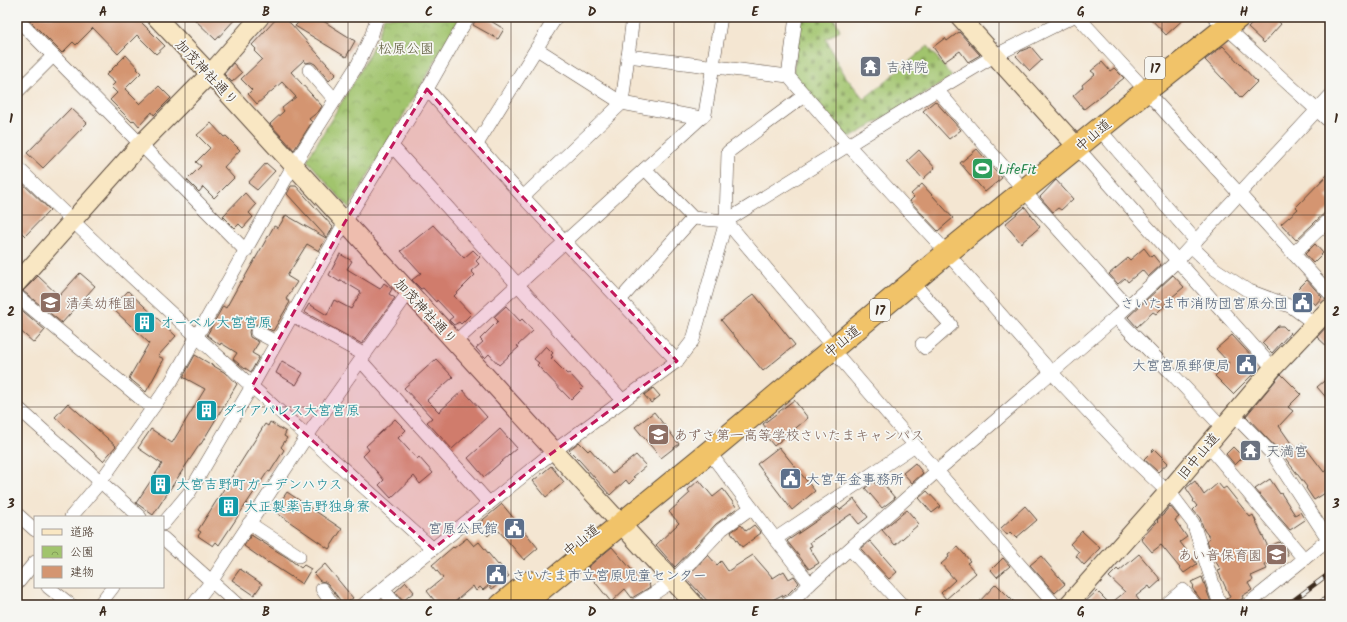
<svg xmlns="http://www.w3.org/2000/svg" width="1347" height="622" font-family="Kalam,'Klee One',sans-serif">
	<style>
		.cemetery { fill: url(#cemetery-stones); stroke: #6e7746 }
		.park { fill: url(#park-crowns); stroke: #6e7746 }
		.building { fill: #d49571 }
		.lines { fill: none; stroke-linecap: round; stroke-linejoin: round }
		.street-casing { stroke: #574639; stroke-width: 14 }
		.secondary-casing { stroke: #574639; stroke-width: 20 }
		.highway-casing { stroke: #574639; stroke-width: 24 }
		.street { stroke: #fff; stroke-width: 13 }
		.secondary { stroke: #f9e7c3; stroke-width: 18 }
		.highway { stroke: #f1c369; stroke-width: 22 }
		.rail-casing { stroke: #3b2a1e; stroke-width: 4.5 }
		.rail { stroke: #f6f6f2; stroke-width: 3; stroke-dasharray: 9; stroke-linecap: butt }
		.marked { fill: #c2185b; fill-opacity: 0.2; stroke: #c2185b; stroke-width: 3; stroke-dasharray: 8 5; stroke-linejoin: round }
		.grid { fill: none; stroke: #3b2a1e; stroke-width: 1; stroke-opacity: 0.55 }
		.labels { text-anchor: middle; stroke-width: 3.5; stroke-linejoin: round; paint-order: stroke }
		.shield { fill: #f6f6f2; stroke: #73675e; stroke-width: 1 }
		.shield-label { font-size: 13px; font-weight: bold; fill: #3b2a1e }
		.park-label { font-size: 14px; fill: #5a5836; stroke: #f6f6f2 }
		.worship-label { font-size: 14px; fill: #5b616d; stroke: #f6f6f2; text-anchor: start }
		.street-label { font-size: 14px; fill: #3b2a1e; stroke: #f6f6f2 }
		.leisure-label { font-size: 14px; fill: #27864d; stroke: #f6f6f2; text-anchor: start }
		.education-label { font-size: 14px; fill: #785e54; stroke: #f6f6f2; text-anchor: start }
		.service-label { font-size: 14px; fill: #4e5e75; stroke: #f6f6f2; text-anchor: end }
		.culture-label { font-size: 14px; fill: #0d838f; stroke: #f6f6f2; text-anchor: start }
		.neatline { fill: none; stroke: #3b2a1e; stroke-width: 1.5 }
		.grid-label { font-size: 13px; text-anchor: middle; font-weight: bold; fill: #3b2a1e }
	</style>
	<defs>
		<pattern id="cemetery-stones" width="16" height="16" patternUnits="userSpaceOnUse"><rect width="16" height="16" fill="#a1c46d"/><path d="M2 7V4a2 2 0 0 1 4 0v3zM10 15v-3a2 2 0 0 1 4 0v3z" fill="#849f59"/></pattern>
		<pattern id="park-crowns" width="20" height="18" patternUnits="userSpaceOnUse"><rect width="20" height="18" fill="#a1c46d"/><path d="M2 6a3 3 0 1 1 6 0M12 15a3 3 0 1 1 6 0" fill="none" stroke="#849f59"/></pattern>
	</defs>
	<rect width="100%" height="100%" fill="#f6f6f2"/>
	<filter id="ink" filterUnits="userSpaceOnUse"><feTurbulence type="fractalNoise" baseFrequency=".025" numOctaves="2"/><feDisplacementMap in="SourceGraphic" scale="8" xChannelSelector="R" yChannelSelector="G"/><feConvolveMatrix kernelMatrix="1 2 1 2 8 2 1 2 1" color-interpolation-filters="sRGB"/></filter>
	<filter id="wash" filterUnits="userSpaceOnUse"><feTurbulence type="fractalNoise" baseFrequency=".012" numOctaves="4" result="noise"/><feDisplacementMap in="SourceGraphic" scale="16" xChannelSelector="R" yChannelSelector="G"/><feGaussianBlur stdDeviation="0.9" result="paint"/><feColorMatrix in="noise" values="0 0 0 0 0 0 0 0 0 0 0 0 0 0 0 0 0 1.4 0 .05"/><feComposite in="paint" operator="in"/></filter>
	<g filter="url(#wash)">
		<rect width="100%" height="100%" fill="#f4e6d2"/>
		<polygon class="cemetery" points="800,17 834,17 840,30 826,39 842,72 864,99 928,46 952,77 852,137 847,136 793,75"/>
		<polygon class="park" points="384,17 461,17 349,208 307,160 362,68 378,36"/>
		<g id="blocks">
			<g class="building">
				<polygon points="26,17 136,17 165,46 156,54 137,35 118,54 93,28 76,45 73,42 62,53"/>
				<polygon points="192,17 237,17 216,40"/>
				<polygon points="278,17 283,17 291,24 336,74 329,81 315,64 311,62 306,63 304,60 291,72 322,106 319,111 309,119 312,122 294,150 270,124 284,111 282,108 296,97 282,82 257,104 248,94 252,90 241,79 262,59 254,51 256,49 252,45"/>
				<polygon points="304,17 317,17 355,41 346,57 295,26"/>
				<polygon points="477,17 484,17 504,29 498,39 473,25"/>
				<polygon points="1149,17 1186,17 1166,35"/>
				<polygon points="1258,17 1274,17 1281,24 1264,43 1248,28"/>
				<polygon points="959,32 980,55 968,62 960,51 944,62 933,47 945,38 947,41"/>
				<polygon points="1223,46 1257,82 1241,98 1205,60"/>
				<polygon points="1031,47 1042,60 1030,71 1016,56 1021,51"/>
				<polygon points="126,55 138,68 137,69 141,73 125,89 140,104 159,86 171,98 154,115 152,112 139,126 134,120 132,122 110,100 117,93 111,87 115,83 106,75"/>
				<polygon points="1102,62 1110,71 1114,68 1124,78 1084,109 1073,96 1083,87 1082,85 1095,74 1091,71"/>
				<polygon points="233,63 242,73 232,82 224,74"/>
				<polygon points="935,101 961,130 949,139 923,111"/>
				<polygon points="71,108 87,123 43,168 27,153"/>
				<polygon points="211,123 224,137 226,136 240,150 224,167 234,178 214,198 203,187 199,192 187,180 201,166 196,162 210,148 197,135"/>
				<polygon points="977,149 1002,178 985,192 960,163"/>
				<polygon points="919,150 935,168 923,179 907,161"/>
				<polygon points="266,163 275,171 257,190 248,183"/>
				<polygon points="1330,172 1330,193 1326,197 1330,201 1330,208 1296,240 1281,224 1298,209 1296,207"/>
				<polygon points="17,178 50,210 25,236 17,228"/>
				<polygon points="1056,180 1073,199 1061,210 1058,208 1053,212 1040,197"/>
				<polygon points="922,184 953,218 938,231 910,201 914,197 911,194"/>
				<polygon points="291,186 296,186 333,227 327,238 287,194"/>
				<polygon points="245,193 256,205 249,213 253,217 243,228 239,224 235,228 223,216"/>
				<polygon points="1025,207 1040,227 1021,243 1005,224"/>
				<polygon points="286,215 326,238 319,251 307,244 287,276 297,282 286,299 290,302 273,331 257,324 253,325 250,328 249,332 250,337 259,342 252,353 259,357 251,372 245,368 245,369 233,359 237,353 221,343 220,345 207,335 223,306 226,308 241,281 242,282 274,226 278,228"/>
				<polygon points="433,225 464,258 473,250 480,257 476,261 479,264 471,271 475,275 454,296 471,314 461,324 459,322 454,325 449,320 453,317 437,300 436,302 423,288 421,289 412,280 421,273 401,251"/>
				<polygon points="1315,244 1323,253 1313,263 1305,254"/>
				<polygon points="1144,248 1151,257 1153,255 1161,265 1148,277 1142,270 1128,282 1125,278 1118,284 1109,274 1128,258 1130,260"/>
				<polygon points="340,254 352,261 347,269 380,289 384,283 392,289 389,294 395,298 362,344 304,312 309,304 327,315 334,300 351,309 361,292 341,280 340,282 329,275"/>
				<polygon points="80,273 95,286 62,323 23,291 38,276 59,296"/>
				<polygon points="1173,275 1184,287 1165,303 1166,304 1156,314 1153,312 1137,327 1128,317"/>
				<polygon points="1307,280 1322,297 1315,305 1311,301 1305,307 1294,299 1301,292 1298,289"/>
				<polygon points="128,291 176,336 158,356 164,359 146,392 129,378 149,343 112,308"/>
				<polygon points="754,294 795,345 763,371 721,320"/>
				<polygon points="17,306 45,330 34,343 17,328"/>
				<polygon points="506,306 520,321 522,319 533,331 517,346 519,347 499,365 489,354 485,358 476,348 483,342 480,339 498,321 494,317"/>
				<polygon points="1330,323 1330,349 1317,337"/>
				<polygon points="1278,326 1283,326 1290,333 1272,353 1262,343"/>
				<polygon points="1232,335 1255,360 1251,364 1257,370 1233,394 1215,376 1229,363 1216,349"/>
				<polygon points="546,346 553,353 551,355 553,357 551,358 567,374 569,373 583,388 571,400 537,365 539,363 534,359"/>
				<polygon points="195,355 224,372 237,384 201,444 200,444 153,515 136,503 162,464 138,448 151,429 172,443 205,389 183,377"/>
				<polygon points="436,359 453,377 427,400 439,412 463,390 487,417 452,449 427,422 432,418 404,388"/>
				<polygon points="282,361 303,373 296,385 276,373"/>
				<polygon points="1281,374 1301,394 1288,407 1293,411 1279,426 1295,449 1302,443 1324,472 1330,467 1330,490 1314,500 1306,488 1307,487 1283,455 1246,416"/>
				<polygon points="1330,376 1330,402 1317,387"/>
				<polygon points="653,388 660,396 651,403 644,395"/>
				<polygon points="794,400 808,418 774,446 765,435 769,432 763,424"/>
				<polygon points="68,403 116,446 103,461 55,417"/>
				<polygon points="654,412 679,444 661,458 635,427"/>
				<polygon points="395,419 406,430 398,438 417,459 419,457 433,473 420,484 414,476 391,498 379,485 384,480 363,456 369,450 366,446"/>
				<polygon points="270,422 286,432 284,436 287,438 281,447 284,450 270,472 268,471 219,545 216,542 213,546 198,536 201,532 198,530 265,424 268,426"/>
				<polygon points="500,429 517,448 484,477 468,458"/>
				<polygon points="579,442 588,451 590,449 612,474 636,455 646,466 633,477 635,478 629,484 626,480 610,495 580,461 569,450"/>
				<polygon points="779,447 815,491 792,510 757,464"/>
				<polygon points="1233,447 1243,457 1235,465 1226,454"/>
				<polygon points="1154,449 1168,463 1158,472 1144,459"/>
				<polygon points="915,463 923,473 912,483 903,473"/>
				<polygon points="551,466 564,482 546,497 533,481"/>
				<polygon points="1270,479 1280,494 1281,493 1295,515 1300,512 1305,520 1290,530 1255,489"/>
				<polygon points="699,480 713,497 723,489 737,508 716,524 675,567 656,545 679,523 669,512 690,493 688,490"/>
				<polygon points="881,481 895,498 882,508 865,488 874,482 876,485"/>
				<polygon points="1195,481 1204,495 1218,483 1223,489 1226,487 1250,517 1253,515 1268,547 1279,542 1285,548 1288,555 1265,565 1267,569 1251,576 1253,580 1248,583 1252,590 1242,596 1243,598 1234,605 1228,605 1226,598 1227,599 1230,597 1218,571 1221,570 1212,556 1207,540 1210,538 1204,530 1200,518 1193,510 1197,506 1193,501 1194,500 1186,488"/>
				<polygon points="927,491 941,506 932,513 919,498"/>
				<polygon points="287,492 342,529 329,549 274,511"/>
				<polygon points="854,499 868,517 859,524 851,514 810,542 812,546 809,547 819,563 809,569 787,541 837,507 840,510"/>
				<polygon points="502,504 538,548 524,560 499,531 496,533 494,530 488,536 478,524"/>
				<polygon points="1025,506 1037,520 1016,538 1010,532 1007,535 1001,528"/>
				<polygon points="1170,506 1179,517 1175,520 1187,537 1180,542 1197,564 1184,573 1161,545 1152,552 1141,539 1158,521 1157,520 1164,514 1164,513"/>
				<polygon points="907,510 919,524 895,545 882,530"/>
				<polygon points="741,525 746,531 754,525 761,533 742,547 731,532"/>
				<polygon points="1082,531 1100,548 1084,565 1076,556 1079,552 1070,544"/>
				<polygon points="251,535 288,558 301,568 304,565 311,569 302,584 268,562 268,563 244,546"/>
				<polygon points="467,538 474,546 479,542 498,565 499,564 509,576 492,589 489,585 483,590 480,587 476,591 473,586 451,605 438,605 427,591 443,578 432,565 453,547 454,548"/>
				<polygon points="870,541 897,572 889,579 861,549"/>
				<polygon points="612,547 638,577 641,574 650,584 649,585 650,587 632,598 625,589 611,602 587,572 590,570 588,567"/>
				<polygon points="958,547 970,561 967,563 976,573 946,599 941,593 955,580 941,564 949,557 948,555"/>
				<polygon points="1139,554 1161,580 1151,589 1149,586 1136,596 1142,605 1082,605 1097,591 1110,604 1125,592 1109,577 1117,569 1119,571"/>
				<polygon points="708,555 717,565 721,561 728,571 753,555 773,578 784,571 789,579 794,576 799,583 788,594 783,597 782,595 763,605 711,605 686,578"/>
				<polygon points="1041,556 1065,584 1055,593 1030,565"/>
				<polygon points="1003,558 1010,566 997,577 991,570"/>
				<polygon points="325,564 353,598 344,605 341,605 340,600 328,584 325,582 320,581 314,574"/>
				<polygon points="240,569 262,584 254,595 232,580"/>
				<polygon points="1202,577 1212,605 1203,605 1201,600 1192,588 1194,586 1191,582"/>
				<polygon points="406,582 414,592 403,601 395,592"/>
				<polygon points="996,584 1017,605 976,605"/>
			</g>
		</g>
	</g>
	<g filter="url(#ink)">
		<use href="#blocks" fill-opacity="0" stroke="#574639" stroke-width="1"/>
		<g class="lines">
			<defs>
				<g id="street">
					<polyline points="1078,17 1138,82"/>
					<polyline points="1215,17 1215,18"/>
					<polyline points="17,19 246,251"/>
					<polyline points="1226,27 1330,122"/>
					<polyline points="537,49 622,103 701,118"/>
					<polyline points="628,56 788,76 848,145 940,245"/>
					<polyline points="309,70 335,100"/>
					<polyline points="788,76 796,17"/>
					<polyline points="427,89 523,197 677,361"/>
					<polyline points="937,90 1016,181"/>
					<polyline points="1146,91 1330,294"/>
					<polyline points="17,92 53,56"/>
					<polyline points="1099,129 1196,241"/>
					<polyline points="1072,142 1273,368"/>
					<polyline points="477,144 556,17"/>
					<polyline points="392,146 623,401"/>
					<path d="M17,167c134,132 276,256 416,382"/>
					<polyline points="645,169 693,218 726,221 937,90 994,56 1072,17"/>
					<polyline points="1024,191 1127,306"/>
					<polyline points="523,197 622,103 633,17"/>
					<polyline points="726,221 826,339"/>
					<polyline points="1191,246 1215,269 1247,290 1292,307 1315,324"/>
					<polyline points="947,253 1052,373 1134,460 1174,498 1193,523 1220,605"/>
					<polyline points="1293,254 1330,219"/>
					<polyline points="913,283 951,325 925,348 922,344"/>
					<polyline points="17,296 152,408"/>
					<polyline points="620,300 693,218"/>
					<polyline points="292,315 365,355"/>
					<polyline points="1116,317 1176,378 1222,427"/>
					<polyline points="257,332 276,342"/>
					<polyline points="455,342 705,114 721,17"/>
					<polyline points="832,349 937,471 1055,605"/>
					<polyline points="361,361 489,503"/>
					<polyline points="17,407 140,517"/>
					<polyline points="1233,414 1274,456 1328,539"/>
					<polyline points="1207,444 1304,559"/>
					<polyline points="709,452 810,584"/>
					<polyline points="17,514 35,530"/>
					<polyline points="71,517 101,481 171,382 293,166 358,64 372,34 377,17"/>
					<polyline points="249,523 299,556"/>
					<polyline points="163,524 189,493 252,386 345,222 427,89 468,17"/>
					<polyline points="163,538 238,605"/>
					<polyline points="775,539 915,445"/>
					<polyline points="850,549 902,605"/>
					<polyline points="17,584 35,562"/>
					<polyline points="48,587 71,605"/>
					<polyline points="322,589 333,605"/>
					<polyline points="383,589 396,605"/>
					<polyline points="1168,603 1183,590 1195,605"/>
					<polyline points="99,605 113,587"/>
					<polyline points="193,605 211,582 307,436 408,293"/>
					<polyline points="363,605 554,451 677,361 693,340 726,221 728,152 805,95"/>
					<polyline points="636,605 673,581 722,529 751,508"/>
					<polyline points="785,605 793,601 810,584 937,471 1116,317 1177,261 1330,96"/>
					<polyline points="1247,605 1330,538"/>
				</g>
				<g id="secondary">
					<polyline points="156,17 210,74 695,605"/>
					<polyline points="960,17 1070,139"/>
					<polyline points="17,283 140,145 210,74 260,17"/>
					<polyline points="1068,605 1168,492 1273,368 1330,308"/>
				</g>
				<g id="highway">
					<polyline points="501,605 529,582"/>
					<polyline points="522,605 709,452 947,253 1146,91 1239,17"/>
				</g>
			</defs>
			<use href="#street" class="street-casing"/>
			<use href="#secondary" class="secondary-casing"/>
			<use href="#highway" class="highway-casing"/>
			<use href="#street" class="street"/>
			<use href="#secondary" class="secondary"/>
			<use href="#highway" class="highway"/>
			<defs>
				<g id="rail">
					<polyline points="1287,605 1330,573"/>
					<polyline points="1317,605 1330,595"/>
				</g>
			</defs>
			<use href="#rail" class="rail-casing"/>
			<use href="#rail" class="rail"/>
		</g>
	</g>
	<path class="marked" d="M427,89l96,108 154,164 -129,95 -115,93 -181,-163 93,-164z"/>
	<path class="grid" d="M185,17v588M348,17v588M511,17v588M674,17v588M836,17v588M999,17v588M1162,17v588M17,215h1313M17,407h1313"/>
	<defs>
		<symbol id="temple-square" viewBox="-11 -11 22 22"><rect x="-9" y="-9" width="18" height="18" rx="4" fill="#6b7280" stroke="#f6f6f2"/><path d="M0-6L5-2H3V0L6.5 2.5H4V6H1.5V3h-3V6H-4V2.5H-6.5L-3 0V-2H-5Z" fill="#fff"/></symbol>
		<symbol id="stadium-square" viewBox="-11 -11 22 22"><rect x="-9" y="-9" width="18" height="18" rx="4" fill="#2e9e5b" stroke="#f6f6f2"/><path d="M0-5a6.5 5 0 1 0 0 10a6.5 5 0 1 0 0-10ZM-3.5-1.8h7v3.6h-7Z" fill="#fff"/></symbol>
		<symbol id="school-square" viewBox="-11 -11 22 22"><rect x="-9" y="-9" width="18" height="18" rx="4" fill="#8d6e63" stroke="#f6f6f2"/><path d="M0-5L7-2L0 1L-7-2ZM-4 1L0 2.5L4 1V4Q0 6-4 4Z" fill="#fff"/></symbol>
		<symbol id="civic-square" viewBox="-11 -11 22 22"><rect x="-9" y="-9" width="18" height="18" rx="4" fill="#5c6f8a" stroke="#f6f6f2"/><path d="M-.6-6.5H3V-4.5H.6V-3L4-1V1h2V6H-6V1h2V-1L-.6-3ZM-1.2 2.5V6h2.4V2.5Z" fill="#fff"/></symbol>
		<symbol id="building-square" viewBox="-11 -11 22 22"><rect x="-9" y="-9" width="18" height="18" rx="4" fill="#0f9aa8" stroke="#f6f6f2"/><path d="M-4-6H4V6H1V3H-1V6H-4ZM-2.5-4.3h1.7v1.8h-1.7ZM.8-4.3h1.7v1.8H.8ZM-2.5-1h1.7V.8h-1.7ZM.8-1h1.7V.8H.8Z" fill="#fff"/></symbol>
	</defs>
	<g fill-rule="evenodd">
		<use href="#temple-square" x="858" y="54" width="25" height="25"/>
		<use href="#stadium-square" x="970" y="156" width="25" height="25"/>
		<use href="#school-square" x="38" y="290" width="25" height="25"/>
		<use href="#civic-square" x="1290" y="290" width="25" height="25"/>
		<use href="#building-square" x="132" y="310" width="25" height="25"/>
		<use href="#civic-square" x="1234" y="352" width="25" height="25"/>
		<use href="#building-square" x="194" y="398" width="25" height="25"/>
		<use href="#school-square" x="646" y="422" width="25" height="25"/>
		<use href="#temple-square" x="1238" y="438" width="25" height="25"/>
		<use href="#civic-square" x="778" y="466" width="25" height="25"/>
		<use href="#building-square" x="148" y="472" width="25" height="25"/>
		<use href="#building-square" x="216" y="494" width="25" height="25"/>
		<use href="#civic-square" x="502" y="516" width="25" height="25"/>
		<use href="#school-square" x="1264" y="542" width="25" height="25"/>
		<use href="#civic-square" x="484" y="562" width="25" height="25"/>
	</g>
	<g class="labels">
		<g class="shield">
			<rect x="1145" y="57" width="20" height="22" rx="3"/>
			<rect x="870" y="299" width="20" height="22" rx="3"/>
		</g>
		<g class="shield-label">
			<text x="1155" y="73">17</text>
			<text x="880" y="315">17</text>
		</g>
		<g class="park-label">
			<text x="406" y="53">松原公園</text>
		</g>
		<g class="worship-label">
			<text x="886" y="72">吉祥院</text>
			<text x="1266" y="456">天満宮</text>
		</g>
		<g class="street-label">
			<text transform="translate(207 72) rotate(47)" y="5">加茂神社通り</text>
			<text transform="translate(1093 135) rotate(-40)" y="5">中山道</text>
			<text transform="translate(426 311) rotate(47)" y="5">加茂神社通り</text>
			<text transform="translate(842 341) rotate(-39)" y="5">中山道</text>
			<text transform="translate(1198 456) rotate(-50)" y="5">旧中山道</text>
			<text transform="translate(581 540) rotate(-39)" y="5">中山道</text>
		</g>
		<g class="leisure-label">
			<text x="998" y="174">LifeFit</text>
		</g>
		<g class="education-label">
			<text x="66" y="308">清美幼稚園</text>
			<text x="674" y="440">あずさ第一高等学校さいたまキャンパス</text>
			<text x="1262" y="560" text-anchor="end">あい音保育園</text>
		</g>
		<g class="service-label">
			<text x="1288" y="308">さいたま市消防団宮原分団</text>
			<text x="1230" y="370">大宮宮原郵便局</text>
			<text x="806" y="484" text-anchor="start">大宮年金事務所</text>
			<text x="498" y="533">宮原公民館</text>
			<text x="512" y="580" text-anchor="start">さいたま市立宮原児童センター</text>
		</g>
		<g class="culture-label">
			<text x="160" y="327">オーベル大宮宮原</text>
			<text x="222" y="415">ダイアパレス大宮宮原</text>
			<text x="176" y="489">大宮吉野町ガーデンハウス</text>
			<text x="244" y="511">大正製薬吉野独身寮</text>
		</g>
	</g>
	<rect width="1347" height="622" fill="none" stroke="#f6f6f2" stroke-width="44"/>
	<rect x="34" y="516" width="130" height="72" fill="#f6f6f2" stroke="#aba49d"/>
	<rect x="42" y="529" width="20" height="6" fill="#f9e7c3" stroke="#aba49d"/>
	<text x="70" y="536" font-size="12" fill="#3b2a1e">道路</text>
	<rect x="42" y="546" width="20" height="12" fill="url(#park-crowns)" stroke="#aba49d"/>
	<text x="70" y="556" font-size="12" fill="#3b2a1e">公園</text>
	<rect x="42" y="566" width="20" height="12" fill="#d49571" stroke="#aba49d"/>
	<text x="70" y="576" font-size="12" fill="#3b2a1e">建物</text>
	<rect x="22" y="22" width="1303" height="578" class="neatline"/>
	<g class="grid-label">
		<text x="103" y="16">A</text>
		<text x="266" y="16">B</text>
		<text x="429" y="16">C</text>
		<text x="592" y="16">D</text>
		<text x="755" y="16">E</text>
		<text x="918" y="16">F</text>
		<text x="1081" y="16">G</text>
		<text x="1244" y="16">H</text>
		<text x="11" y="123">1</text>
		<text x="1336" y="123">1</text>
		<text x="11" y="316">2</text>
		<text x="1336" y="316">2</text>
		<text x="11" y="508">3</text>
		<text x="1336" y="508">3</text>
		<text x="103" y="616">A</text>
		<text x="266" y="616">B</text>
		<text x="429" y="616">C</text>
		<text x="592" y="616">D</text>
		<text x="755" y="616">E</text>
		<text x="918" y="616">F</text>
		<text x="1081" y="616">G</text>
		<text x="1244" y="616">H</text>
	</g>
</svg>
